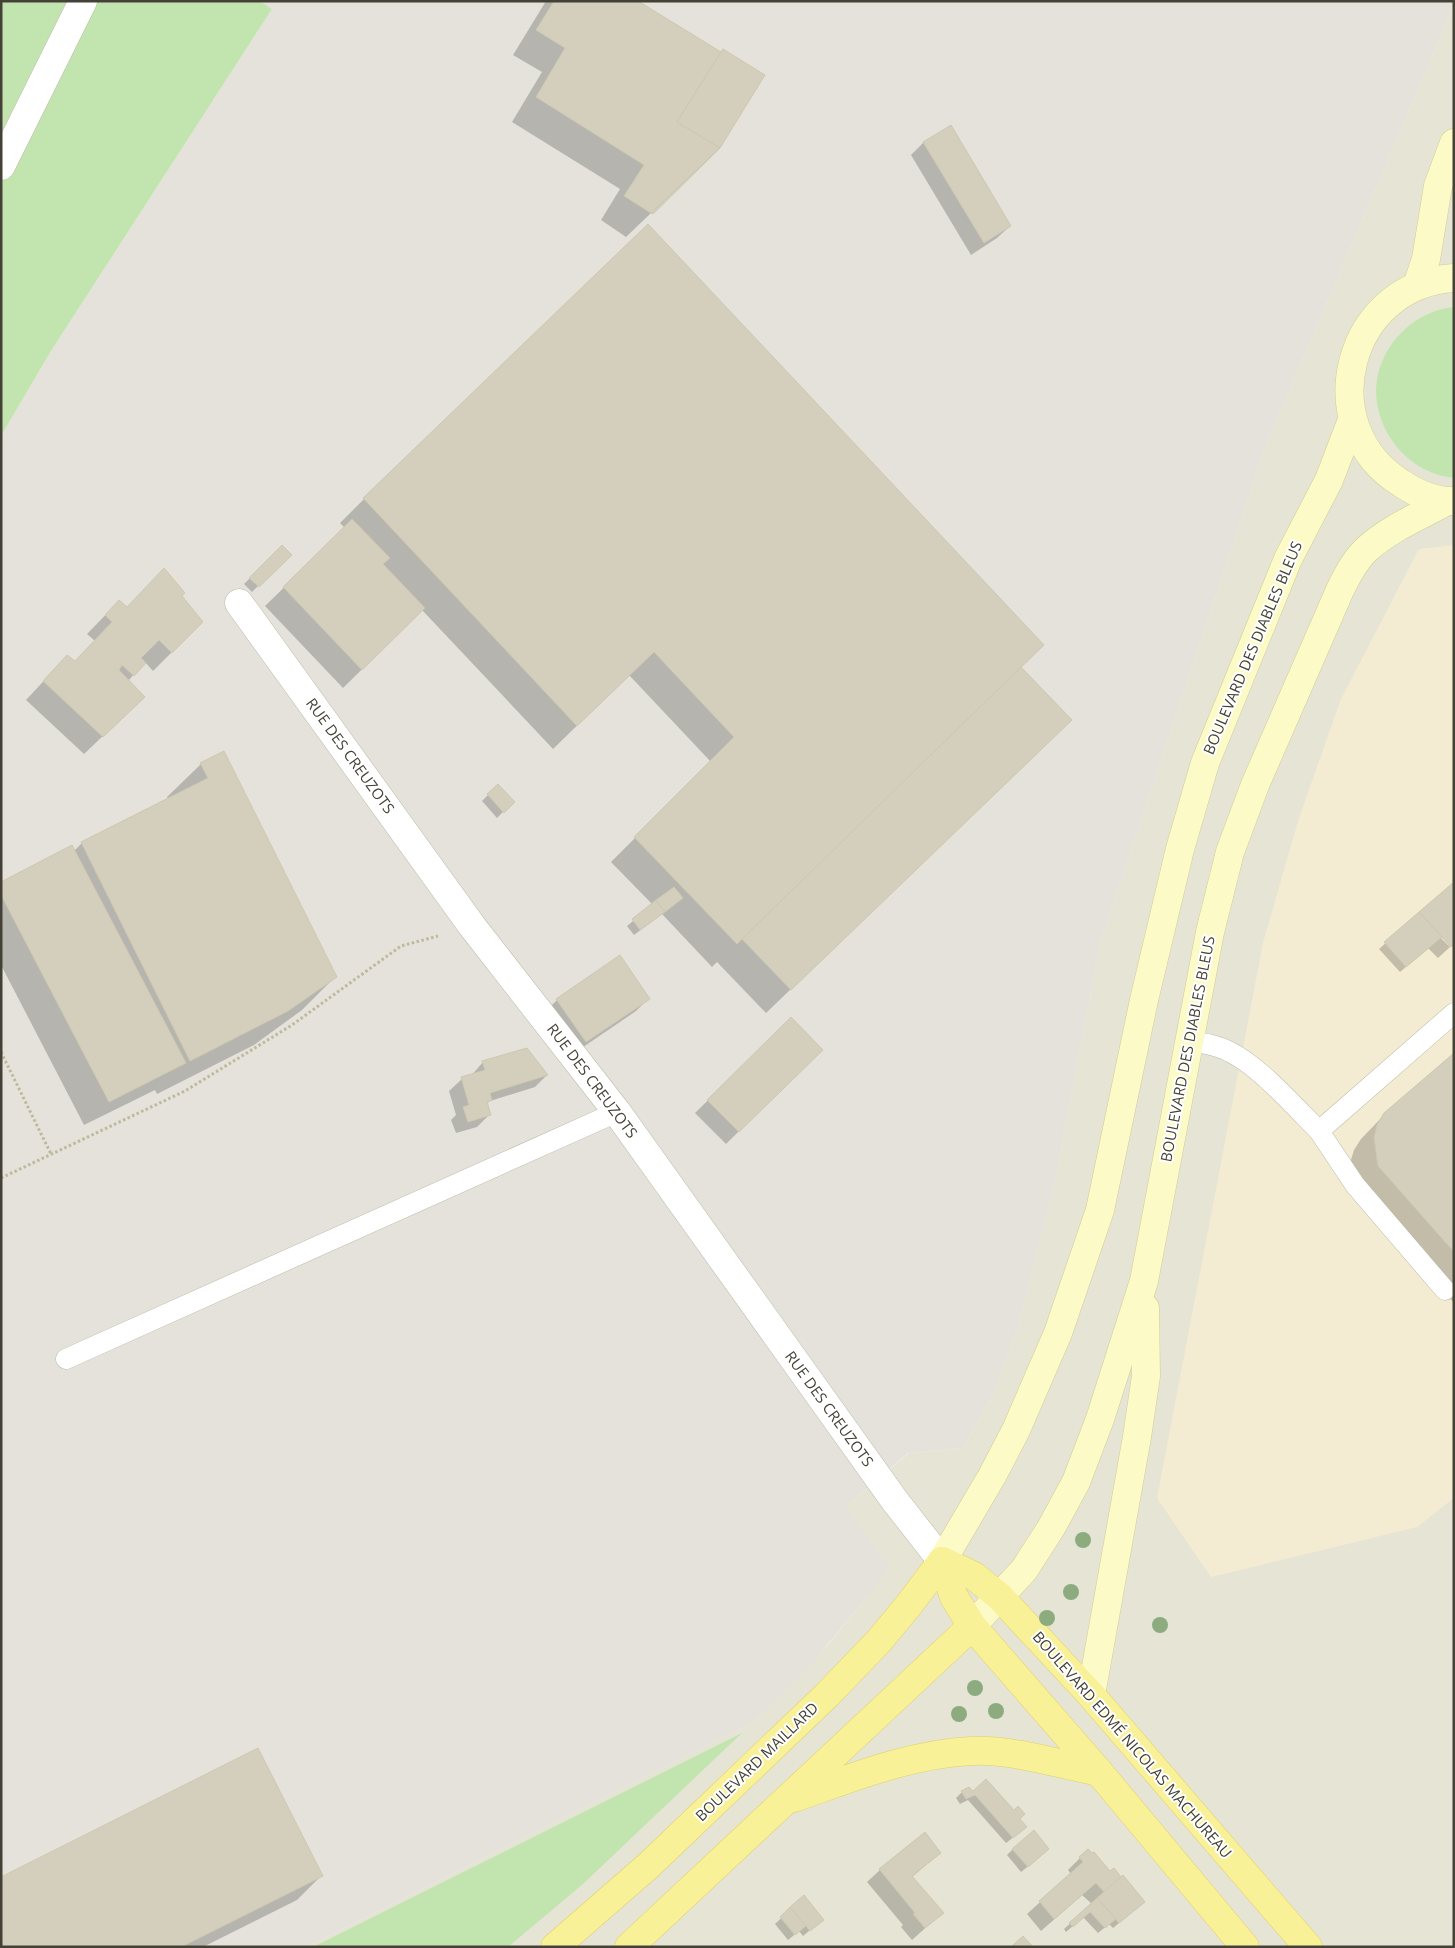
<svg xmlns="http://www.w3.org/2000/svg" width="1455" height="1948" font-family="'Open Sans',sans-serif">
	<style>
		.residential { fill: #e6e4d4 }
		.commercial { fill: #f3ecd2 }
		.industrial { fill: #e4e2db }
		.green { fill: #c2e5b0 }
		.shadow { fill: #0003 }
		.building { fill: #d3cfbc; stroke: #cdc8af }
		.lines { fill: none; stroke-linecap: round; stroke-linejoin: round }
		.service-casing { stroke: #bdbaa9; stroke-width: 21 }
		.minor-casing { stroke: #bdbaa9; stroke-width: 29 }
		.secondary-casing { stroke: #d0cd98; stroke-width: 29 }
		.primary-casing { stroke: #ddd268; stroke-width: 29 }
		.path { stroke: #beb99b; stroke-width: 3; stroke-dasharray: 2.5 2.5; stroke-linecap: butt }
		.service { stroke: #fff; stroke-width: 20 }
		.minor { stroke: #fff; stroke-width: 28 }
		.secondary { stroke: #fcfac6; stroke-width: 28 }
		.primary { stroke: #f9f198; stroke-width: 28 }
		.tree { fill: #8cac80 }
		.labels { text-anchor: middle; stroke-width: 4; stroke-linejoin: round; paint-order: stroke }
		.street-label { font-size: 15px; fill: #444236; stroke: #fff }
	</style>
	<rect width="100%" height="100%" fill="#f2f1e6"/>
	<polygon class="residential" points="1454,5 1454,1947 307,1947 753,1722 827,1646 867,1597 845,1507 909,1453 963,1448 993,1394 1016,1332 1052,1195 1100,943 1265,447"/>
	<polygon class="commercial" points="1454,545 1454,1498 1417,1527 1211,1577 1157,1498 1263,943 1299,818 1341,699 1419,549"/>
	<polygon class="industrial" points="260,1 1454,1 1454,5 1265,447 1100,943 1052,1195 1016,1332 993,1394 963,1448 908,1453 845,1507 889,1566 867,1597 807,1669 753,1722 307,1947 1,1947 1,436 51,351 272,9"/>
	<g class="green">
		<polygon points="1,1 260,1 272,9 51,351 1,436"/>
		<path d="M1454,307v171c-43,-4 -77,-43 -78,-86 0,-43 36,-81 78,-85z"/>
		<polygon points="742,1733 583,1884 508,1947 313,1947"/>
	</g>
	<g class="shadow">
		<polygon points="546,1 636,1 721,53 694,172 626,237 601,220 620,189 512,122 542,72 513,55"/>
		<polygon points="951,127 1010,226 997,238 971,255 911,155 923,143"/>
		<polygon points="648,226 1020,668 1046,744 766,1013 717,962 712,967 662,914 634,935 627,926 653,905 611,862 711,762 629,675 553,749 422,610 343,688 265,606 345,528 340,523 364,499"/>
		<polygon points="282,547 290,555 252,592 244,584"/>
		<polygon points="180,596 202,622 153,671 145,662 128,681 125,715 84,754 26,700 67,656 74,662 95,641 87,634 119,601 126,609"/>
		<polygon points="201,764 335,977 302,1010 254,1045 157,1094 155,1090 84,1125 1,965 1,884 74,851 82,843 169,800 167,797"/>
		<polygon points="498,785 513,802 497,818 482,801"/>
		<polygon points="1454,883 1440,937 1450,947 1438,958 1428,948 1400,972 1379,949"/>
		<polygon points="648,999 636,1011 573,1054 545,1012 557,1000"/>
		<polygon points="791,1019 821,1050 726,1144 695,1113"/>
		<polygon points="1454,1053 1454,1303 1354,1191 1350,1163 1354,1150 1361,1139 1385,1114"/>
		<polygon points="483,1062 547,1075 535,1087 490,1101 486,1104 490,1114 477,1127 456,1133 451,1120 456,1115 449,1091 462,1079 471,1076"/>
		<polygon points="969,1789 1018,1819 1019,1833 1006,1843 968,1800 960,1804 956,1798 962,1792"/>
		<polygon points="924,1834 940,1853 912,1877 942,1913 912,1940 901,1927 903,1925 867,1882 880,1870"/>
		<polygon points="1013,1849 1042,1855 1021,1872 1007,1855"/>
		<polygon points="1088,1850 1137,1908 1113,1928 1109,1924 1098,1933 1083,1917 1066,1932 1064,1929 1092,1904 1082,1895 1041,1931 1027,1914 1071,1874 1068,1870"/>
		<polygon points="321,1876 297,1900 203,1947 1,1947"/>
		<polygon points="804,1897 816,1925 803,1936 799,1931 788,1940 775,1924"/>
	</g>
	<g class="building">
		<polygon points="554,1 638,1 721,52 677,122 720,148 651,213 624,196 644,165 536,97 565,48 536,30"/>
		<polygon points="723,49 765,75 720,148 677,122"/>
		<polygon points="951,125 1011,226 984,243 923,142"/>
		<polygon points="720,148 653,214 651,213"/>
		<polygon points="648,224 1044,645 737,944 634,837 734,737 654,652 577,726 363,498"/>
		<polygon points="352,519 390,558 383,564 425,608 362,670 283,587"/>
		<polygon points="282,545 292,555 259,587 249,578"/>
		<polygon points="164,568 185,593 182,596 203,622 172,653 159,640 141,658 146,663 134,676 122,665 119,670 145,697 103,737 43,681 67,655 75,661 112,622 105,615 119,600 127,607"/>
		<polygon points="1021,667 1072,720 791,990 742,939"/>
		<polygon points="224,751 337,977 288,1011 190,1061 81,842 208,778 200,763"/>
		<polygon points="498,784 515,802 504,813 487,794"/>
		<polygon points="72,845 186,1063 109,1102 1,895 1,882"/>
		<polygon points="1454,882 1454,944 1451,947 1419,912"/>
		<polygon points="674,887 683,898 665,912 656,900"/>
		<polygon points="656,900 665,912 640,930 632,919"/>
		<polygon points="1419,912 1442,937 1406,967 1384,942"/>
		<polygon points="620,955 650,999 586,1042 556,999"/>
		<polygon points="791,1017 823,1050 739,1132 707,1100"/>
		<polygon points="527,1048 548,1075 490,1093 492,1100 487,1102 491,1115 468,1122 463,1107 469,1105 461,1077 485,1070 482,1061"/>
		<polygon points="1454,1053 1454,1252 1378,1166 1374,1138 1377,1125 1384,1113"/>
		<polygon points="258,1748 323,1876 181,1947 1,1947 1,1877"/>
		<polygon points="986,1779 1014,1810 1018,1806 1025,1814 1020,1819 1027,1827 1013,1838 975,1795 966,1799 961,1791 969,1787 973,1791"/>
		<polygon points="1034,1830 1049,1849 1028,1867 1012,1849"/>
		<polygon points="925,1832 941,1853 912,1876 944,1913 925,1928 913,1914 915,1913 879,1869"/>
		<polygon points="1088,1849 1092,1853 1094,1852 1110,1871 1114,1868 1121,1877 1104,1892 1096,1883 1054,1919 1039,1901 1083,1862 1079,1857"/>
		<polygon points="1123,1875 1145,1902 1119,1923 1097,1898"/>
		<polygon points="804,1895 824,1920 810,1931 790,1907"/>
		<polygon points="1097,1898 1116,1919 1105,1928 1090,1912 1073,1927 1069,1923"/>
		<polygon points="790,1907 806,1926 795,1935 780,1917"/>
		<polygon points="1023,1936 1033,1947 1011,1947"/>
	</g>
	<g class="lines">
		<defs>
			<g id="service">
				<path d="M1190,1041c13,2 28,4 40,11 29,14 66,56 89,79"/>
				<polyline points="1445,1290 1355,1185 1319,1131 1454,1013"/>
				<polyline points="66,1359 617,1112"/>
			</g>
			<g id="minor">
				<polyline points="1,166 83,1"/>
				<polyline points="239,603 472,926 617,1112 895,1501 942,1561"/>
			</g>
			<g id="secondary">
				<path d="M1454,278c-107,6 -144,148 -53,205 15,10 34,19 53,18"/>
				<polyline points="1417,286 1426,259 1438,186 1454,143"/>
				<polyline points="942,1561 992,1476 1016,1430 1058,1333 1100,1210 1144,1000 1180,849 1205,763 1288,559 1329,480 1352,420"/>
				<path d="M972,1626l52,-56 27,-42 25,-46 24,-63 44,-138 66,-349 20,-80 25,-67 85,-195c7,-14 15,-30 27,-41 23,-21 53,-33 80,-48"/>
				<polyline points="1091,1695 1137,1437 1146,1376 1145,1308"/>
			</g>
			<g id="primary">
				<polyline points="942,1561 974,1576 1000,1597 1091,1695 1308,1947"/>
				<polyline points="942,1561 954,1597 972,1626 1099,1772 1245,1947"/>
				<path d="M794,1798c57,-20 116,-44 177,-47 41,-2 88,13 128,21"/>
				<polyline points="555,1947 648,1866 827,1695 878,1642 908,1606 942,1561"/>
				<polyline points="629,1947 972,1626"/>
			</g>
		</defs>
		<use href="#service" class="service-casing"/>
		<use href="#minor" class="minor-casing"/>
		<use href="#secondary" class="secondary-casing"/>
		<use href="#primary" class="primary-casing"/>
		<g class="path">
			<polyline points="1,1052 51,1154"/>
			<polyline points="1,1178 185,1091 292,1025 401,946 438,936"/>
		</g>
		<use href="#service" class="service"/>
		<use href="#minor" class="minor"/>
		<use href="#secondary" class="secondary"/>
		<use href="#primary" class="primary"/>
	</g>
	<g class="tree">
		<circle cx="1083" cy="1540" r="8"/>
		<circle cx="1071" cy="1592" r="8"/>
		<circle cx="1047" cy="1618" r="8"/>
		<circle cx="1160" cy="1625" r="8"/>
		<circle cx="975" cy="1688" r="8"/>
		<circle cx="996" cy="1711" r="8"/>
		<circle cx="959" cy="1714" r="8"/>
	</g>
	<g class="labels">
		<g class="street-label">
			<text transform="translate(1253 648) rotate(-67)" y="5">BOULEVARD DES DIABLES BLEUS</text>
			<text transform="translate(350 756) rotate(54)" y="5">RUE DES CREUZOTS</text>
			<text transform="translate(1188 1049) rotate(-79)" y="5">BOULEVARD DES DIABLES BLEUS</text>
			<text transform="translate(592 1081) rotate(53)" y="5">RUE DES CREUZOTS</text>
			<text transform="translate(829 1409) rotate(54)" y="5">RUE DES CREUZOTS</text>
			<text transform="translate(1132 1745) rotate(49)" y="5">BOULEVARD EDMÉ NICOLAS MACHUREAU</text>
			<text transform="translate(757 1762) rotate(-44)" y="5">BOULEVARD MAILLARD</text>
		</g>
	</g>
	<rect width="1455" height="1948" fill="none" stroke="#444236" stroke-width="5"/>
</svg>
